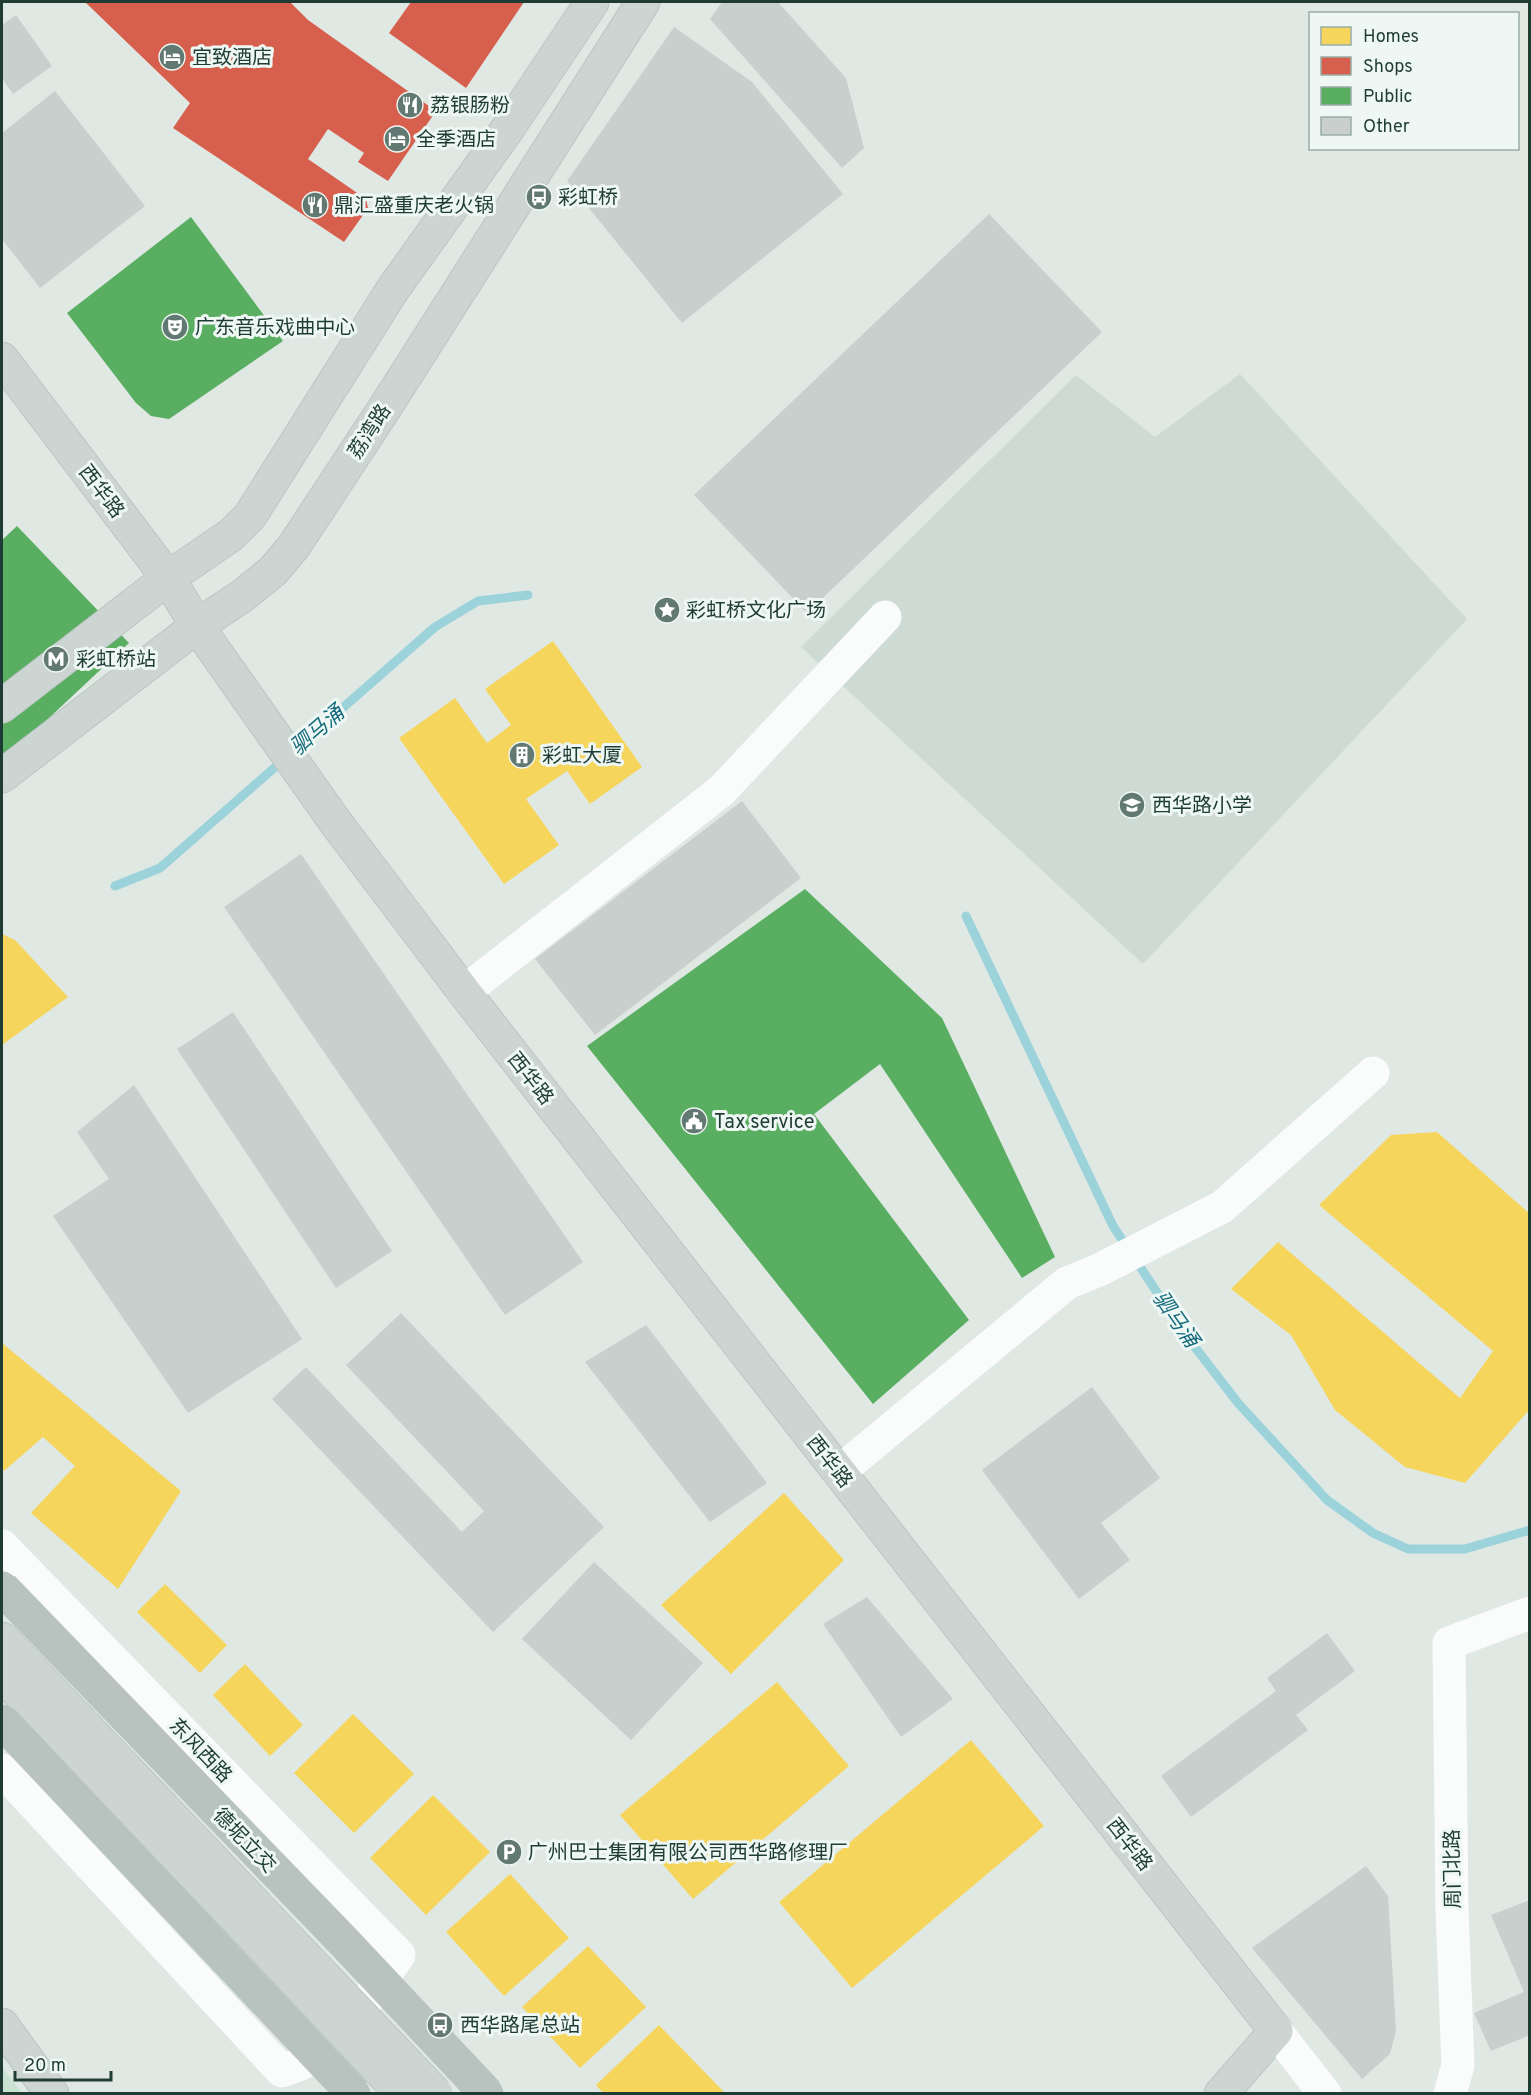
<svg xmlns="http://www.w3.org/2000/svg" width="1531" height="2095" font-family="Overpass,'Noto Sans SC',sans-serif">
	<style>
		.built { fill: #cedad4 }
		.green { fill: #c8e3d0 }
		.homes { fill: #f6d55c }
		.shops { fill: #d6604d }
		.public { fill: #5aae61 }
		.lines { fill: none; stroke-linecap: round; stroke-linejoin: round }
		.stream { stroke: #9cd2da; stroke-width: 9 }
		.building { fill: #c8cfcc }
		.major-casing { stroke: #bac5c1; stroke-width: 35 }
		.minor { stroke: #fafcfb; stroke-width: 33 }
		.major { stroke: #ccd5d2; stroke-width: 33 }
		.major-bridge-casing { stroke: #bac5c1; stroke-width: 35; stroke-linecap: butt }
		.highway-bridge-casing { stroke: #bac5c1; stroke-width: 35; stroke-linecap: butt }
		.major-bridge { stroke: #ccd5d2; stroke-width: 33 }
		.highway-bridge { stroke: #b8c2bf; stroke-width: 33 }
		.labels { text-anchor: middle; stroke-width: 6; stroke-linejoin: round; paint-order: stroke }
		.poi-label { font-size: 20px; fill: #1e3c34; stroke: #eef7f3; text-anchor: start }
		.street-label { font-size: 20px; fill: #1e3c34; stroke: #eef7f3 }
		.water-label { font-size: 21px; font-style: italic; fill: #136a7c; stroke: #eef7f3 }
	</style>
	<rect width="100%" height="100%" fill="#e0e8e4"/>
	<polygon class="built" points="1240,374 1467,619 1143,964 801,647 1076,375 1155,437"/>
	<polygon class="green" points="2,2067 22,2093 2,2093"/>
	<g class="homes">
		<polygon points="553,641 642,767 590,804 567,771 526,799 559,845 504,884 399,738 455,698 487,743 511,725 485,689"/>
		<polygon points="2,934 15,940 68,997 2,1045"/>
		<polygon points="1437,1132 1530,1214 1530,1409 1465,1483 1405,1467 1335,1410 1291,1335 1231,1289 1278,1242 1460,1398 1493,1351 1319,1205 1391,1135"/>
		<polygon points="2,1343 181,1491 118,1589 31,1513 75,1466 43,1437 4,1471 2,1467"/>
		<polygon points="784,1493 844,1560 731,1674 661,1605"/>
		<polygon points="165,1584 227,1645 200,1673 137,1612"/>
		<polygon points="245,1664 303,1725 270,1756 213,1695"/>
		<polygon points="777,1682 849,1766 693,1899 620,1815"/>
		<polygon points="353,1714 414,1774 354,1833 294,1773"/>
		<polygon points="971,1740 1044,1826 852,1988 779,1902"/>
		<polygon points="433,1795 490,1852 426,1915 370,1858"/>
		<polygon points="510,1874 569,1938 504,1996 446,1932"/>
		<polygon points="588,1946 646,2007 580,2068 522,2007"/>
		<polygon points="659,2025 724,2092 722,2094 604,2094 596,2085"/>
	</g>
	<g class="shops">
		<polygon points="85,2 290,2 308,20 436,111 388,181 358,162 364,153 328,129 308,159 366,199 368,208 344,242 173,128 190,103"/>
		<polygon points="411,2 524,2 466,88 389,33"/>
	</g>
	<g class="public">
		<polygon points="191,217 283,341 169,419 151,416 136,403 67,313"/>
		<polygon points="17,526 129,643 2,762 2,540"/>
		<polygon points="805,889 942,1018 1055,1257 1022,1278 880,1064 814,1114 969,1320 873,1404 587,1046"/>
	</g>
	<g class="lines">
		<g class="stream">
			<polyline points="115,886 160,868 435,627 478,601 528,595"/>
			<polyline points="966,916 1113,1226 1184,1333 1238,1403 1327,1500 1373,1533 1408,1549 1465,1549 1530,1530"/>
		</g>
	</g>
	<g class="building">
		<polygon points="722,2 778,2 846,78 864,148 842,168 710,19"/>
		<polygon points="16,15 52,66 13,94 2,78 2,25"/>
		<polygon points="674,27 752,82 843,194 682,323 567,181"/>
		<polygon points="55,91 145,206 40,288 2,239 2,133"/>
		<polygon points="989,214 1102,332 807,613 694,495"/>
		<polygon points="742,801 801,878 595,1035 535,959"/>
		<polygon points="301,854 583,1262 505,1315 224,907"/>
		<polygon points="233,1012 392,1251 336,1288 177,1049"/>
		<polygon points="134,1085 302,1339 188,1413 53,1216 109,1179 77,1132"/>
		<polygon points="401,1313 604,1527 493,1632 272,1399 306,1367 462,1532 484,1511 346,1365"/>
		<polygon points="646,1325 767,1483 710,1522 585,1362"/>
		<polygon points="1092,1387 1160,1478 1101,1523 1130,1560 1079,1599 982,1470"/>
		<polygon points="594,1562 703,1663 631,1740 522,1639"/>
		<polygon points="867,1597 953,1699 901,1737 823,1624"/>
		<polygon points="1327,1633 1355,1671 1296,1715 1308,1730 1191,1817 1161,1776 1276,1691 1267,1678"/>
		<polygon points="1366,1866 1388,1896 1396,2031 1390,2054 1362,2079 1252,1948"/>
		<polygon points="1530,1900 1530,2035 1491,2051 1474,2013 1524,1992 1491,1915"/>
	</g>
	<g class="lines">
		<defs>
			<g id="major">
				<polyline points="2,359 168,578 197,626 336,823 464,992 1276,2031 1221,2094"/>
				<polyline points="2,706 168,578 231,535 250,516 393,289 506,131 592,2"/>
				<polyline points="2,776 197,626 242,596 273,571 294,546 386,406 643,2"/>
				<polyline points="2,1639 255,1904"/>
				<polyline points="2,1675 239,1921"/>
				<polyline points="2,2025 52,2094"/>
			</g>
		</defs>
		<use href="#major" class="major-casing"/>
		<g class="minor">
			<polyline points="464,992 721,791 885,617"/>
			<polyline points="839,1472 1067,1283 1099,1270 1222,1207 1373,1073"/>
			<path d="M2,1546l397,409c-21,29 -54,82 -83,101 -10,7 -23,11 -34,15l-280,-301"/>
			<polyline points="1276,2031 1325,2094"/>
			<polyline points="1450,2094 1458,2065 1452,1909 1449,1643 1530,1613"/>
		</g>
		<use href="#major" class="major"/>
		<defs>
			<g id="major-bridge">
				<polyline points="255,1904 436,2094"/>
				<polyline points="239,1921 402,2094"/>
			</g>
			<g id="highway-bridge">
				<polyline points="2,1588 344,1942 487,2094"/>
				<polyline points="2,1721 354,2094"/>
			</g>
		</defs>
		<use href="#major-bridge" class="major-bridge-casing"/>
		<use href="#highway-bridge" class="highway-bridge-casing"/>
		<use href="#major-bridge" class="major-bridge"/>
		<use href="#highway-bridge" class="highway-bridge"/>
	</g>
	<defs>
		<symbol id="hotel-disc" viewBox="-11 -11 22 22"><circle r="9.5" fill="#627872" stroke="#eef7f3"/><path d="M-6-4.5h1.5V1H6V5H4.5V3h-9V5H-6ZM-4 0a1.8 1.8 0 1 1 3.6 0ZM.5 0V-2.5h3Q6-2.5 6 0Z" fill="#fff"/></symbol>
		<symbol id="restaurant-disc" viewBox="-11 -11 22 22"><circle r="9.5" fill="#627872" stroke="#eef7f3"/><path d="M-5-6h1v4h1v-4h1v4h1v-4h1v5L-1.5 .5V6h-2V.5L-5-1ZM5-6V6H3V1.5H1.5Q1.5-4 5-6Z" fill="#fff"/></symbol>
		<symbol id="bus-disc" viewBox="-11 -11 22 22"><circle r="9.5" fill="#627872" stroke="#eef7f3"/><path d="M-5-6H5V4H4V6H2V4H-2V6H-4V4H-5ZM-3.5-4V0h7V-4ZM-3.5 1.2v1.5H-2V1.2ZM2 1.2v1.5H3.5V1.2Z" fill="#fff"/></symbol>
		<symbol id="theatre-disc" viewBox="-11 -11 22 22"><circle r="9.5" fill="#627872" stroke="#eef7f3"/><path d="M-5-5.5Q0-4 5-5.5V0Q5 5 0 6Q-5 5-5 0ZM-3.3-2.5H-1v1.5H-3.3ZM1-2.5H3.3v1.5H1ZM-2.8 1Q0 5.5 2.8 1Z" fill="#fff"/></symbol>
		<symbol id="sight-disc" viewBox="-11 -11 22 22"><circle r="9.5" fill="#627872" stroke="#eef7f3"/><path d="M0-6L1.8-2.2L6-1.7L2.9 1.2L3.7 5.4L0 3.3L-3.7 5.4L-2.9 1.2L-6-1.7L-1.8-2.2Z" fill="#fff"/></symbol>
		<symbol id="metro-disc" viewBox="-11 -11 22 22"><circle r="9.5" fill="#627872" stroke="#eef7f3"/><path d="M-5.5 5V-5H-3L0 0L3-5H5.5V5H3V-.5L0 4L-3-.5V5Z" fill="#fff"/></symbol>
		<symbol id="building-disc" viewBox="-11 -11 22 22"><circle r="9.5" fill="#627872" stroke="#eef7f3"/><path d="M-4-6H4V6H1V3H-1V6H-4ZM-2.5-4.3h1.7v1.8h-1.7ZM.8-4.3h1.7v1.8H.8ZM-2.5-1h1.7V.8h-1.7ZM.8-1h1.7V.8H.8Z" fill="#fff"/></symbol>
		<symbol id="school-disc" viewBox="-11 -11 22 22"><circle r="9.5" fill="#627872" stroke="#eef7f3"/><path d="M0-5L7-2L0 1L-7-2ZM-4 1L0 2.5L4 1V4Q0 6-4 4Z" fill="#fff"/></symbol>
		<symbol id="civic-disc" viewBox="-11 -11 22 22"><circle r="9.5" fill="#627872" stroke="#eef7f3"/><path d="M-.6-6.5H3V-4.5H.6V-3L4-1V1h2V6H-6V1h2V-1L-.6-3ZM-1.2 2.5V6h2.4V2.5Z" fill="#fff"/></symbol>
		<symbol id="parking-disc" viewBox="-11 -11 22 22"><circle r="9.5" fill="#627872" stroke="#eef7f3"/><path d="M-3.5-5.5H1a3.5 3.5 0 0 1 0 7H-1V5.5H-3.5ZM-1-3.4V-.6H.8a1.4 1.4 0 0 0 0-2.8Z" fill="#fff"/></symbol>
	</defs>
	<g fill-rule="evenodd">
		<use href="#hotel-disc" x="157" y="42" width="30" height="30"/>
		<use href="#restaurant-disc" x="395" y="90" width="30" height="30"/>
		<use href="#hotel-disc" x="382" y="124" width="30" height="30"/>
		<use href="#bus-disc" x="524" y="182" width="30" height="30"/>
		<use href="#restaurant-disc" x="300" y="190" width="30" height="30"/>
		<use href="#theatre-disc" x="160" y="312" width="30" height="30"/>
		<use href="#sight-disc" x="652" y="595" width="30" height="30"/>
		<use href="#metro-disc" x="41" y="644" width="30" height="30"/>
		<use href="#building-disc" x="507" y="740" width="30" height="30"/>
		<use href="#school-disc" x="1117" y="790" width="30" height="30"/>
		<use href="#civic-disc" x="679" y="1106" width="30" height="30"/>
		<use href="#parking-disc" x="494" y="1837" width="30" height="30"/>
		<use href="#bus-disc" x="425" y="2010" width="30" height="30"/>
	</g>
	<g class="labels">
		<g class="poi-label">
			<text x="192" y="64">宜致酒店</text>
			<text x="430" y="112">荔银肠粉</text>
			<text x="416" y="146">全季酒店</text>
			<text x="558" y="204">彩虹桥</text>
			<text x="334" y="212">鼎汇盛重庆老火锅</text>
			<text x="195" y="334">广东音乐戏曲中心</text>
			<text x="686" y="617">彩虹桥文化广场</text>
			<text x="76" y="666">彩虹桥站</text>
			<text x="542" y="762">彩虹大厦</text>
			<text x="1152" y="812">西华路小学</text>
			<text x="714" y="1128">Tax service</text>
			<text x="528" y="1859">广州巴士集团有限公司西华路修理厂</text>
			<text x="460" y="2032">西华路尾总站</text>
		</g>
		<g class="street-label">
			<text transform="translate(369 431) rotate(-57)" y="7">荔湾路</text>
			<text transform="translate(102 491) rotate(53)" y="7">西华路</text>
			<text transform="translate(531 1078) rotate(52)" y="7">西华路</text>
			<text transform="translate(830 1461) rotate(52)" y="7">西华路</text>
			<text transform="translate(201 1750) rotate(46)" y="7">东风西路</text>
			<text transform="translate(245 1840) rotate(46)" y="7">德坭立交</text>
			<text transform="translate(1130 1844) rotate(52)" y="7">西华路</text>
			<text transform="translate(1452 1869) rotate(-91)" y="7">周门北路</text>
		</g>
		<g class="water-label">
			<text transform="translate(317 730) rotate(-41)" y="7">驷马涌</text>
			<text transform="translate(1176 1319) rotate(55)" y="7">驷马涌</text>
		</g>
	</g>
	<rect width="1531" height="2095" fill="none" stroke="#1e3c34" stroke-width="6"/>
	<rect x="1309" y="12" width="210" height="138" fill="#eef7f3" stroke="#9baca7" stroke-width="1.5"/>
	<rect x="1321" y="27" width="30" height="18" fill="#f6d55c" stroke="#9baca7" stroke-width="1.5"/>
	<text x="1363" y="42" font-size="18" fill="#1e3c34">Homes</text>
	<rect x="1321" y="57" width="30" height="18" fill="#d6604d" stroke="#9baca7" stroke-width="1.5"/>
	<text x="1363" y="72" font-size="18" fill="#1e3c34">Shops</text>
	<rect x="1321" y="87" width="30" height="18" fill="#5aae61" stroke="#9baca7" stroke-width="1.5"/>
	<text x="1363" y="102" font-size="18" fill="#1e3c34">Public</text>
	<rect x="1321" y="117" width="30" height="18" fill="#c8cfcc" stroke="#9baca7" stroke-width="1.5"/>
	<text x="1363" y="132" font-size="18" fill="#1e3c34">Other</text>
	<path d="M15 2071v9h96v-9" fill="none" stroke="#1e3c34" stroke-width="3"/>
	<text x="24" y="2071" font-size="18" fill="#1e3c34" stroke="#eef7f3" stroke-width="4.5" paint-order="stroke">20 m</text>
</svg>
